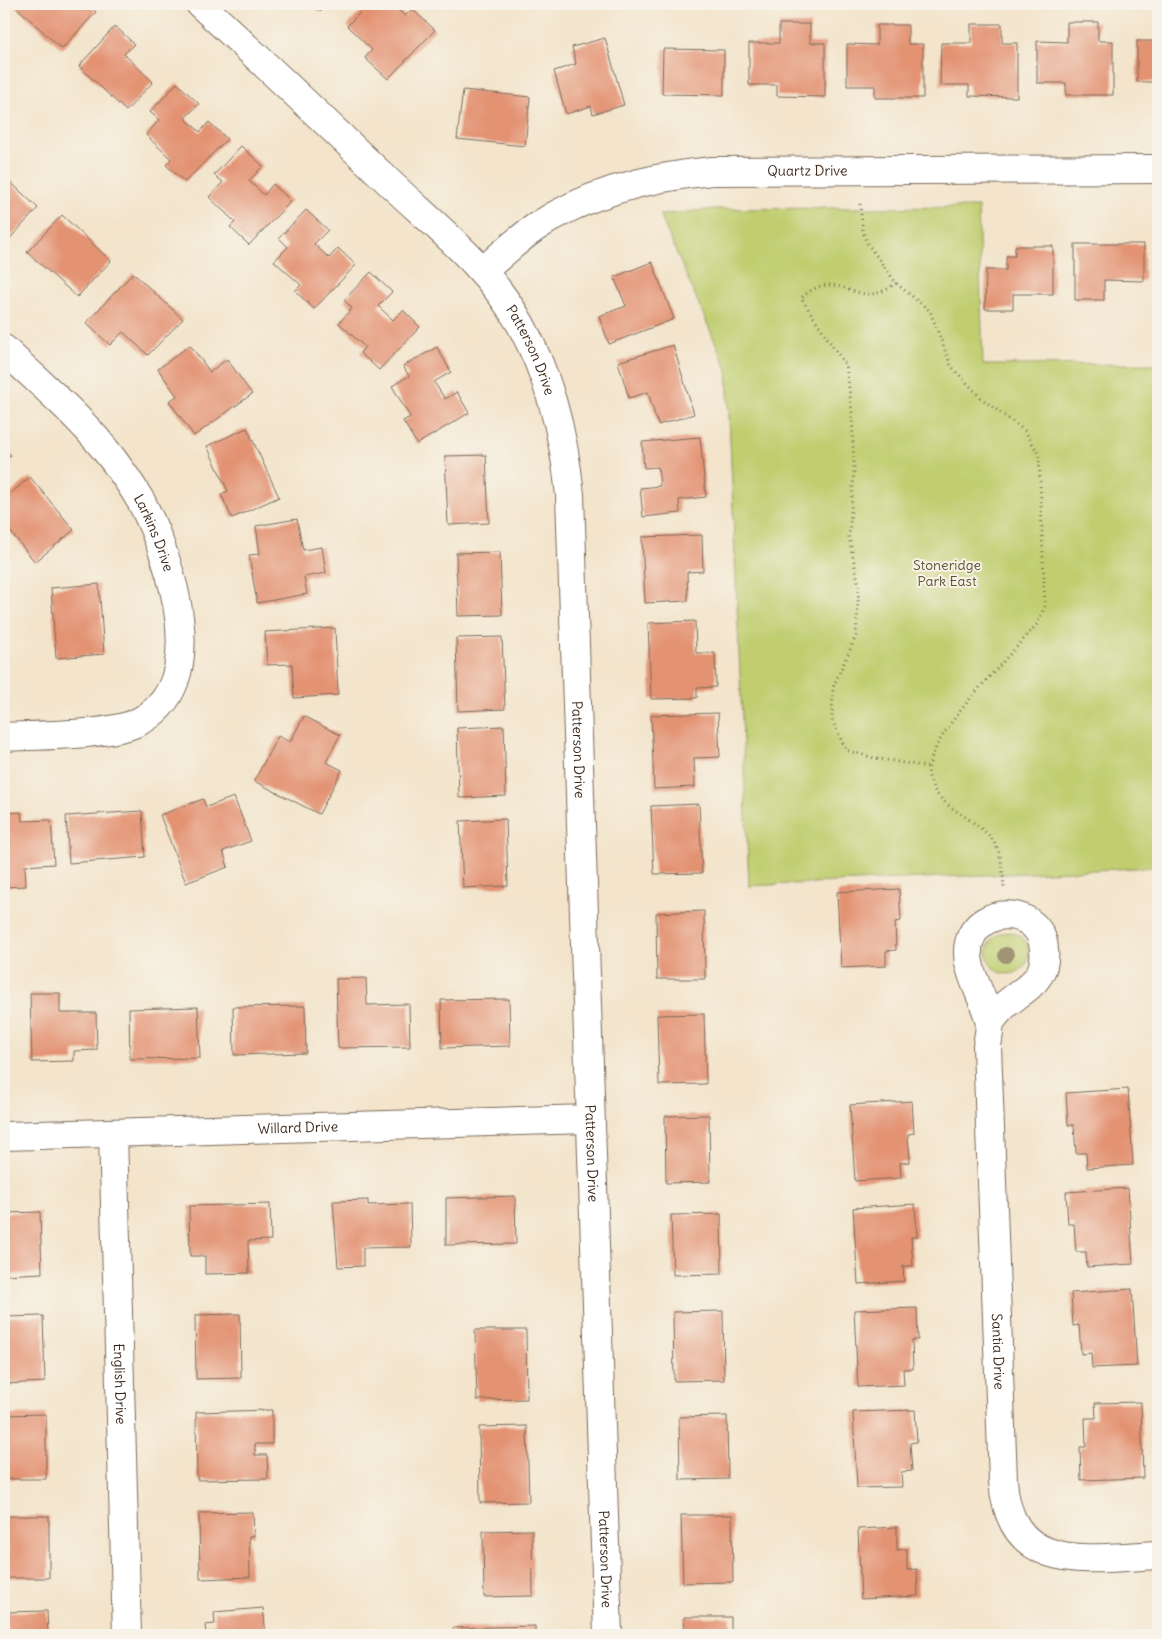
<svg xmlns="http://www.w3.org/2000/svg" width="1162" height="1639" font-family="Delius,sans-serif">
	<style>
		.green { fill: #c0ce70; stroke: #7e7c47 }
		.building { fill: #e39272 }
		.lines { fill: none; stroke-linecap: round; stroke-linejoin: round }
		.minor-casing { stroke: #7b6b5b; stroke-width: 30 }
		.path { stroke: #7b6b5b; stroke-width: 3; stroke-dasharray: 1 4; stroke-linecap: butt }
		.minor { stroke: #fff; stroke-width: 28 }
		.tree { fill: #a09477 }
		.labels { text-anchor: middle; stroke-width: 4; stroke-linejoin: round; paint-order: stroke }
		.street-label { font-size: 14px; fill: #3b2a1e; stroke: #f7f3e8 }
		.park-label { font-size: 14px; fill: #5c5332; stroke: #f7f3e8 }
	</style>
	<rect width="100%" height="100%" fill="#f7f3e8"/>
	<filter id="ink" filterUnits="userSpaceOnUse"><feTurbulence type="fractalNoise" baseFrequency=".02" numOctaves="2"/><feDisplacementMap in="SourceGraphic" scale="10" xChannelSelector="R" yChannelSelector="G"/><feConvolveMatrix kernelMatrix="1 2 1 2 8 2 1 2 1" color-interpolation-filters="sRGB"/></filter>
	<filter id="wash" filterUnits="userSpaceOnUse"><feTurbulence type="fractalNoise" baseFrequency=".0096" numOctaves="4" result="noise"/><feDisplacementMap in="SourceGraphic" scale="20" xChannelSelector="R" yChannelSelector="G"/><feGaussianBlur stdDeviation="1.12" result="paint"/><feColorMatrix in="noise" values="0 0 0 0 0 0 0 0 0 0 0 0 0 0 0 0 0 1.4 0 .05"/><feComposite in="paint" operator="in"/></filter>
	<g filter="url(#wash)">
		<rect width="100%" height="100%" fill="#f3e4cb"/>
		<g class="green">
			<polygon points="978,207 983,365 1158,364 1158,867 749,886 727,369 660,215 713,209"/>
			<circle cx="1008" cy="953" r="21"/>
		</g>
		<g id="blocks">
			<g class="building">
				<polygon points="13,4 88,4 96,12 62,49"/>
				<polygon points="311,4 328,4 320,12"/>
				<polygon points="368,4 392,4 405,16 412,9 435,30 388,79 365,58 372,50 347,26"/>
				<polygon points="1067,22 1098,22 1098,41 1113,41 1113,95 1066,95 1066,83 1037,83 1037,41 1067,42"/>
				<polygon points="779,24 810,24 810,43 825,43 825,97 777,96 777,85 749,85 749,43 779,43"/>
				<polygon points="971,24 1002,24 1002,43 1017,43 1017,97 969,96 969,85 940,85 941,43 971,43"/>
				<polygon points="877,25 908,25 908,44 923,44 923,98 875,98 875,86 847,86 847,44 877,45"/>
				<polygon points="115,26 134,44 124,54 153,82 126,111 79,66"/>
				<polygon points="605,38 624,105 593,114 591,106 566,114 554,71 576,64 572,47"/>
				<rect x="1137" y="41" width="21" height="41"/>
				<polygon points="663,49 724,50 724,95 662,94"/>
				<polygon points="177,83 199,104 185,118 200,132 209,122 227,139 185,182 166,165 171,159 146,135 159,120 150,112"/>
				<polygon points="463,90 530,97 525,146 457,139"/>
				<polygon points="241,146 263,166 249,181 264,195 273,184 291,201 249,245 230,227 235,222 209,197 223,182 214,175"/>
				<polygon points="4,176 38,208 4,245"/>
				<polygon points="306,210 328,230 314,244 329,258 338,248 356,265 314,309 295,291 301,285 274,261 288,247 279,238"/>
				<polygon points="62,215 111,261 77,297 27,252"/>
				<polygon points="1075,244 1144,244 1144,281 1104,280 1104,300 1075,300"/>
				<polygon points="1015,246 1053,246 1053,294 1013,294 1013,309 985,309 986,270 1006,270 1006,256 1015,256"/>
				<polygon points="652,262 674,319 609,344 599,316 626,306 614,277"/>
				<polygon points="371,272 392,292 378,306 393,320 403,310 420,327 379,370 360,353 365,347 339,323 352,308 344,300"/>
				<polygon points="133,273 183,319 148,355 123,332 110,345 86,323"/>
				<polygon points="190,345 210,372 227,359 252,394 194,436 169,401 177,396 158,369"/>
				<polygon points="673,345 694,414 658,425 648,392 629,398 618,362"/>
				<polygon points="437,347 451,372 434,382 445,399 457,392 469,413 417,444 403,421 410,417 392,386 409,376 403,366"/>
				<polygon points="247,428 279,497 232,518 221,494 228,491 207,446"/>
				<polygon points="700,437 706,497 679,500 680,513 643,517 640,488 660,486 658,467 644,468 642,442"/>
				<polygon points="4,449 11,455 4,463"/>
				<polygon points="486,455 489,523 448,525 445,456"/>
				<polygon points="30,477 74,530 35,562 4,524 4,499"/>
				<polygon points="297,519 303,550 322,547 326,573 304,577 307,594 257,603 249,555 260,554 256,526"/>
				<polygon points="702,535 703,571 687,572 688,601 645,603 642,537"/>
				<polygon points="500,552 502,615 458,616 456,553"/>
				<polygon points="99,584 104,654 56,658 51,588"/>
				<polygon points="695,621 696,653 715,653 716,687 697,688 697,698 651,699 648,623"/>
				<polygon points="335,628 338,695 294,698 292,664 267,665 265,632"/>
				<polygon points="502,637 505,709 458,711 456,638"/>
				<polygon points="718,713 720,757 694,758 695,787 654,789 651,715"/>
				<polygon points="304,716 340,735 326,762 342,770 319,814 254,781 278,736 290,742"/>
				<polygon points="504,726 506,796 459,798 457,728"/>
				<polygon points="234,797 251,841 223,851 228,867 186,883 160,815 203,799 206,807"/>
				<polygon points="699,804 702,873 654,874 651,806"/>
				<polygon points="142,811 145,857 69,863 66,816"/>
				<polygon points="21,812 22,821 51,820 54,864 25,866 26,886 4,887 4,813"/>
				<polygon points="506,819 508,886 463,888 460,821"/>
				<polygon points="899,889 901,921 895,922 896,950 886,951 886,966 841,968 837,892"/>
				<polygon points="704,911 705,979 657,979 656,913"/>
				<polygon points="366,978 367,1005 409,1004 410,1047 338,1048 336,979"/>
				<polygon points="30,993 60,993 60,1013 96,1013 97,1050 74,1051 74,1061 32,1062"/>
				<polygon points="509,999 510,1046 442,1048 441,1000"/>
				<polygon points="305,1006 306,1053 234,1055 233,1007"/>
				<polygon points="198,1007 200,1058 130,1059 129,1009"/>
				<polygon points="704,1014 706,1084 659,1085 657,1015"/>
				<polygon points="1128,1089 1133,1165 1087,1168 1086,1153 1076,1153 1074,1125 1068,1125 1066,1093"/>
				<polygon points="912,1101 914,1133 908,1134 910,1162 900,1163 901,1178 855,1181 850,1105"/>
				<polygon points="709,1115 710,1182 666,1183 665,1116"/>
				<polygon points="1128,1188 1133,1264 1087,1267 1086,1252 1076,1252 1074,1224 1068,1224 1066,1192"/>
				<polygon points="515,1196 516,1244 446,1245 446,1198"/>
				<polygon points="368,1200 368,1205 410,1204 411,1247 363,1248 363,1266 338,1267 333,1201"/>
				<polygon points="270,1204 271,1240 248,1241 249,1273 205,1274 205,1256 190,1256 189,1206"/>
				<polygon points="915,1204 917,1237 911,1237 913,1266 903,1266 904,1281 858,1284 853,1208"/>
				<polygon points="40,1212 42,1273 4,1275 4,1213"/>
				<polygon points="721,1214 722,1274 673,1275 671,1215"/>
				<polygon points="1132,1289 1137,1366 1092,1368 1091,1353 1081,1354 1079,1325 1073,1326 1071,1293"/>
				<polygon points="917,1308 918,1340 912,1340 913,1369 903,1369 904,1385 858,1387 854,1310"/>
				<polygon points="723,1311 724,1380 674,1381 673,1312"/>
				<polygon points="240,1314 241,1378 196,1379 195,1315"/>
				<polygon points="43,1316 45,1382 4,1384 4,1317"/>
				<polygon points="475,1330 526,1330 527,1399 477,1400"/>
				<polygon points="1141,1402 1143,1478 1081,1480 1080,1447 1086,1447 1085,1418 1096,1418 1095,1403"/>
				<polygon points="272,1410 272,1444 255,1444 255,1455 267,1455 268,1479 197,1480 196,1412"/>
				<polygon points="915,1410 917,1442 910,1443 912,1471 901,1472 902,1487 857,1488 853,1412"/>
				<polygon points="46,1414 46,1479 4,1479 4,1415"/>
				<polygon points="727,1416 728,1479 680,1480 679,1417"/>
				<polygon points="527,1426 529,1502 480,1503 479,1427"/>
				<polygon points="253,1512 254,1536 249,1536 250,1577 200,1579 199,1513"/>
				<polygon points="681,1515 732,1515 733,1582 683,1583"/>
				<polygon points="5,1516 49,1516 49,1578 4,1578"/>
				<polygon points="897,1527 897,1550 907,1549 907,1570 917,1569 918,1596 861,1599 858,1529"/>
				<polygon points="532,1530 533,1596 484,1597 483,1531"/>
				<polygon points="263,1608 266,1635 206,1635 205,1625 215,1624 214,1612"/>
				<polygon points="47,1611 48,1635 5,1635 5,1612"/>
				<polygon points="684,1617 731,1617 731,1635 685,1635"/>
				<polygon points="535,1626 535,1635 453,1635 453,1628"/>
				<polygon points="942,1628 962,1635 940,1635"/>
				<rect x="1147" y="1631" width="11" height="4"/>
			</g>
		</g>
	</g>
	<g filter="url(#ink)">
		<use href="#blocks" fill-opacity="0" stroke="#7b6b5b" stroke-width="1"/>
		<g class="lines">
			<defs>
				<g id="minor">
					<path id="s1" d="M200,4c65,60 129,121 193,182 46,43 97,83 128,139 29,53 43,110 49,170l38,1140"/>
					<path id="s2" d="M483,271c17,-15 34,-31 53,-44 52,-35 113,-50 176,-56l446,-2"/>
					<path id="s3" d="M4,349c33,32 70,62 99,98 14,17 28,37 39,56 29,57 72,182 -4,219 -29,14 -99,13 -134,15"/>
					<path id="s4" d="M990,1022c5,-6 9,-12 15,-17 11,-10 26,-17 34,-30 5,-8 6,-17 5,-26 -3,-43 -65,-45 -75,-6 -6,25 15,53 20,77 2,8 -1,18 -2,26l16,435c7,95 87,77 155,74"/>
					<path id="s5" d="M113,1133l14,502"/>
					<path id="s6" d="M4,1136l586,-17"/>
				</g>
			</defs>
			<use href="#minor" class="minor-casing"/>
			<g class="path">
				<path d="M860,204l3,28 4,11 29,40 34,28 21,55 31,33 43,32 14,24 6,151 -8,18c-28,34 -101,102 -108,143 -3,18 12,34 26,43 40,27 46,30 49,79"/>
				<path d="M896,283c-4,2 -9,7 -13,8 -33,14 -45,-25 -82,7l45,68 6,45 2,60 -5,66 10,49 -3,50 -23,51 -1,33 14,30 28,8 54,9"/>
			</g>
			<use href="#minor" class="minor"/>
		</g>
		<circle class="tree" cx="1006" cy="955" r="8"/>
	</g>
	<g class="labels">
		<g class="street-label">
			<text dy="5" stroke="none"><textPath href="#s2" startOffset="351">Quartz Drive</textPath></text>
			<text dy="5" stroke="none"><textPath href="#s1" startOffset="482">Patterson Drive</textPath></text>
			<text dy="5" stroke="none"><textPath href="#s3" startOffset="240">Larkins Drive</textPath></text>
			<text dy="5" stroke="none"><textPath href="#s1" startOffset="888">Patterson Drive</textPath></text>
			<text dy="5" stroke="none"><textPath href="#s6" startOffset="294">Willard Drive</textPath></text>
			<text dy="5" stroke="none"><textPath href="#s1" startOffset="1292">Patterson Drive</textPath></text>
			<text dy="5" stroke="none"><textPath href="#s4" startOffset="614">Santia Drive</textPath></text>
			<text dy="5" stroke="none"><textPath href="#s5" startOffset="251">English Drive</textPath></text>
			<text dy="5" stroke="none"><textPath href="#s1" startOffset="1698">Patterson Drive</textPath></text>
		</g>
		<g class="park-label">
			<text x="947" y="570">Stoneridge<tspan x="947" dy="16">Park East</tspan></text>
		</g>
	</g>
	<rect width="1162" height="1639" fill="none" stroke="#f7f3e8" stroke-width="20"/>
</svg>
